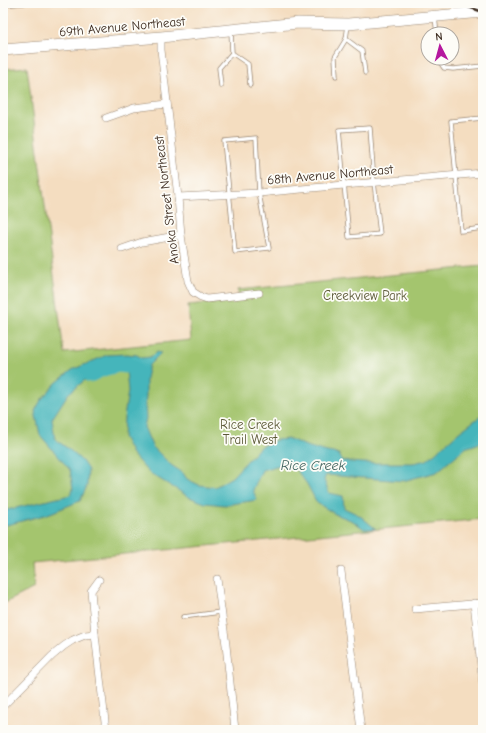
<svg xmlns="http://www.w3.org/2000/svg" width="486" height="733" font-family="'Comic Neue',sans-serif">
	<style>
		.green { fill: #a4c56e; stroke: #707846 }
		.water { fill: #45b5bb; stroke: #40706c }
		.lines { fill: none; stroke-linecap: round; stroke-linejoin: round }
		.river { stroke: #45b5bb; stroke-width: 15 }
		.lane-casing { stroke: #98846f; stroke-width: 5 }
		.street-casing { stroke: #98846f; stroke-width: 8 }
		.secondary-casing { stroke: #98846f; stroke-width: 12 }
		.lane { stroke: #fff; stroke-width: 3.5 }
		.street { stroke: #fff; stroke-width: 7 }
		.secondary { stroke: #fff; stroke-width: 11 }
		.rail { stroke: #3b2a1e; stroke-width: 2.5 }
		.labels { text-anchor: middle; stroke-width: 3.5; stroke-linejoin: round; paint-order: stroke }
		.street-label { font-size: 13px; fill: #3b2a1e; stroke: #fdfcf7 }
		.park-label { font-size: 13px; fill: #5a5836; stroke: #fdfcf7 }
		.water-label { font-size: 14px; font-style: italic; fill: #3f625d; stroke: #fdfcf7 }
	</style>
	<rect width="100%" height="100%" fill="#fdfcf7"/>
	<filter id="ink" filterUnits="userSpaceOnUse"><feTurbulence type="fractalNoise" baseFrequency=".025" numOctaves="2"/><feDisplacementMap in="SourceGraphic" scale="8" xChannelSelector="R" yChannelSelector="G"/><feConvolveMatrix kernelMatrix="1 2 1 2 8 2 1 2 1" color-interpolation-filters="sRGB"/></filter>
	<filter id="wash" filterUnits="userSpaceOnUse"><feTurbulence type="fractalNoise" baseFrequency=".012" numOctaves="4" result="noise"/><feDisplacementMap in="SourceGraphic" scale="16" xChannelSelector="R" yChannelSelector="G"/><feGaussianBlur stdDeviation="0.9" result="paint"/><feColorMatrix in="noise" values="0 0 0 0 0 0 0 0 0 0 0 0 0 0 0 0 0 1.4 0 .05"/><feComposite in="paint" operator="in"/></filter>
	<g filter="url(#wash)">
		<rect width="100%" height="100%" fill="#f4ddc0"/>
		<polygon class="green" points="27,67 64,353 191,340 188,305 239,300 238,290 483,266 483,519 32,563 34,588 3,604 3,69"/>
		<polygon class="water" points="157,352 161,353 149,365 146,378 146,396 145,405 146,418 144,427 152,446 171,465 183,473 187,479 199,485 215,487 232,477 260,447 276,440 290,439 306,446 327,452 339,454 342,461 362,463 413,463 427,460 458,433 478,418 483,416 483,442 465,448 437,472 403,481 326,475 324,480 329,493 343,496 344,508 359,515 376,529 364,529 353,521 335,514 317,503 307,484 295,468 280,465 262,470 253,490 257,500 225,505 205,503 189,497 148,472 132,454 123,437 124,418 128,391 126,371 118,365 103,369 85,380 68,394 52,419 55,439 71,451 82,461 88,470 87,486 80,501 48,514 3,526 3,511 70,495 73,489 70,470 40,435 35,411 41,400 56,383 72,370 107,355 126,354 137,355 142,358 150,357"/>
		<g class="lines">
			<polyline class="river" points="90,375 103,369 118,365 135,367 137,369"/>
		</g>
	</g>
	<g filter="url(#ink)">
		<g class="lines">
			<defs>
				<g id="lane">
					<polyline points="3,5 24,3"/>
					<polyline points="435,17 437,34"/>
					<polyline points="346,39 362,51 365,73"/>
					<polyline points="232,53 248,64 250,85"/>
					<polyline points="440,58 440,62 444,68 453,69 483,66"/>
					<polyline points="336,76 335,57 346,39 348,25"/>
					<polyline points="221,86 219,68 232,53 231,31"/>
					<polyline points="483,119 483,118 451,121 461,231 483,228"/>
					<polygon points="370,128 374,182 380,234 349,237 339,130"/>
					<polygon points="256,138 259,193 269,248 235,252 224,141"/>
					<polyline points="183,617 221,612"/>
				</g>
				<g id="street">
					<polyline points="161,37 161,50 178,197 181,235 188,281 193,292 201,297 207,299 259,293"/>
					<polyline points="106,118 134,108 167,104"/>
					<polyline points="178,197 259,193 344,185 483,173"/>
					<polyline points="122,249 142,242 181,235"/>
					<polyline points="341,571 361,730"/>
					<polyline points="217,579 226,645 235,730"/>
					<polyline points="99,580 91,591 95,634 106,730"/>
					<polyline points="474,603 483,684"/>
					<polyline points="415,609 483,603"/>
					<polyline points="3,706 52,656 64,646 73,640 85,635 95,634"/>
				</g>
				<polyline id="secondary" points="3,50 161,37 298,23 348,24 483,12"/>
			</defs>
			<use href="#lane" class="lane-casing"/>
			<use href="#street" class="street-casing"/>
			<use href="#secondary" class="secondary-casing"/>
			<use href="#lane" class="lane"/>
			<use href="#street" class="street"/>
			<use href="#secondary" class="secondary"/>
			<polyline class="rail" points="457,3 483,12"/>
		</g>
	</g>
	<g class="labels">
		<g class="street-label">
			<text transform="translate(122 26) rotate(-5)" y="5">69th Avenue Northeast</text>
			<text transform="translate(330 174) rotate(-5)" y="5">68th Avenue Northeast</text>
			<text transform="translate(166 200) rotate(-97)" y="5">Anoka Street Northeast</text>
		</g>
		<g class="park-label">
			<text x="365" y="300">Creekview Park</text>
			<text x="250" y="429">Rice Creek<tspan x="250" dy="15">Trail West</tspan></text>
		</g>
		<g class="water-label">
			<text x="313" y="470">Rice Creek</text>
		</g>
	</g>
	<rect width="486" height="733" fill="none" stroke="#fdfcf7" stroke-width="16"/>
	<g transform="translate(440 46) rotate(354)"><circle r="19" fill="#fdfcf7" stroke="#afa8a0"/>
	<path d="M0-3L7 15L0 10L-7 15Z" fill="#b5179e"/>
	<text y="-6" font-size="11" font-weight="bold" text-anchor="middle" fill="#3b2a1e">N</text>
	</g>
</svg>
